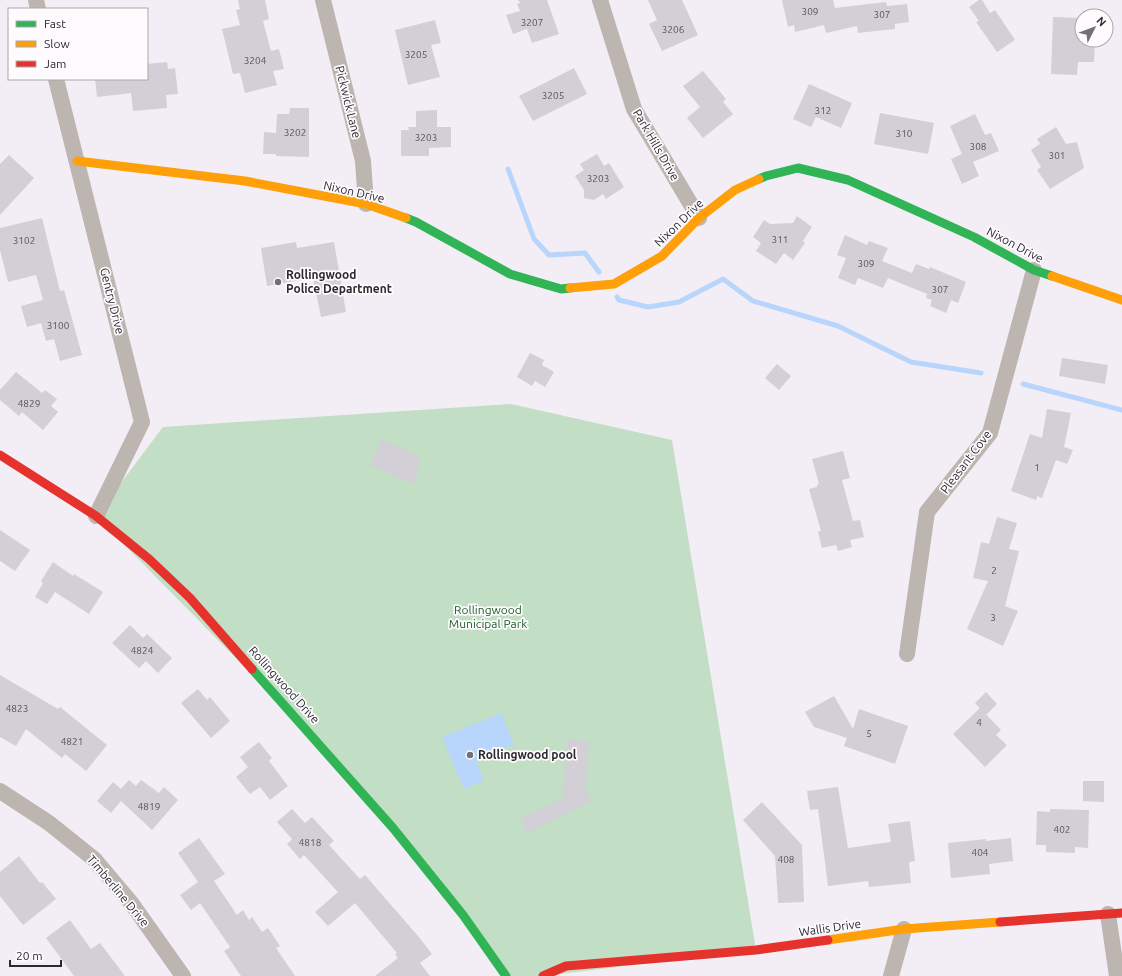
<svg xmlns="http://www.w3.org/2000/svg" width="1122" height="976" font-family="Ubuntu,sans-serif">
	<style>
		.green { fill: #c2dec4 }
		.water { fill: #b8d6fb }
		.lines { fill: none; stroke-linecap: round; stroke-linejoin: round }
		.stream { stroke: #b8d6fb; stroke-width: 5 }
		.building { fill: #d3cfd6 }
		.street { stroke: #bdb5af; stroke-width: 16 }
		.fast { stroke: #30b455; stroke-width: 9 }
		.slow { stroke: #ff9f0a; stroke-width: 9 }
		.jam { stroke: #e5322d; stroke-width: 9 }
		.poi-dot { fill: #726f75; stroke: #fdfbfe; stroke-width: 1.5 }
		.labels { text-anchor: middle; stroke-width: 3.5; stroke-linejoin: round; paint-order: stroke }
		.number-label { font-size: 10px; fill: #565359 }
		.street-label { font-size: 12px; fill: #2d2a2f; stroke: #fdfbfe }
		.poi-label { font-size: 12px; font-weight: bold; fill: #2d2a2f; stroke: #fdfbfe; text-anchor: start }
		.park-label { font-size: 12px; fill: #1c5c25; stroke: #fdfbfe }
	</style>
	<rect width="100%" height="100%" fill="#f3eef6"/>
	<polygon class="green" points="511,404 672,440 756,950 543,976 506,976 322,746 96,516 163,427"/>
	<polygon class="water" points="501,713 514,744 476,761 484,780 464,789 442,737"/>
	<g class="lines">
		<g class="stream">
			<polyline points="508,169 534,239 549,255 585,253 599,272"/>
			<polyline points="617,297 619,300 648,307 679,302 723,279 753,301 838,326 911,362 981,373"/>
			<polyline points="1023,384 1122,410"/>
		</g>
	</g>
	<g class="building">
		<polygon points="238,0 265,0 269,19 263,21 271,51 279,49 284,69 273,71 277,85 245,93 240,73 233,74 222,29 240,25 236,10 240,9"/>
		<polygon points="518,0 547,0 559,34 532,43 527,29 513,34 506,15 520,11 517,4 520,3"/>
		<polygon points="648,0 682,0 698,35 662,51 649,24 657,20"/>
		<polygon points="782,0 833,0 835,8 886,2 887,6 907,4 909,22 895,24 895,29 858,33 857,26 826,33 824,25 795,32 794,25 788,27"/>
		<polygon points="979,0 982,0 990,13 995,10 1015,40 997,52 976,22 979,21 969,7"/>
		<polygon points="1053,17 1082,18 1082,40 1095,40 1094,62 1078,62 1077,75 1051,74"/>
		<polygon points="435,20 441,43 431,45 440,77 408,85 395,30"/>
		<polygon points="167,62 168,69 175,68 178,94 166,95 167,108 133,111 131,93 97,97 95,79 147,79 147,64"/>
		<polygon points="574,68 587,94 533,121 519,96"/>
		<polygon points="703,71 726,99 723,102 733,114 703,138 687,118 700,107 683,86"/>
		<polygon points="809,84 852,103 841,128 816,117 811,127 793,119"/>
		<polygon points="290,108 309,108 309,157 276,156 276,154 263,154 264,132 276,133 277,114 289,114"/>
		<polygon points="437,110 437,127 451,127 451,147 429,148 429,156 401,156 401,130 409,130 408,127 416,127 416,111"/>
		<polygon points="880,113 934,123 928,154 874,144"/>
		<polygon points="975,114 985,135 991,133 999,151 973,162 979,176 962,184 951,159 962,154 950,126"/>
		<polygon points="1056,127 1066,144 1077,142 1084,168 1050,189 1037,170 1041,167 1031,150 1040,144 1037,139"/>
		<polygon points="597,154 604,166 609,163 624,187 606,199 603,194 594,200 584,198 584,190 575,176 584,170 580,164"/>
		<polygon points="9,155 34,178 0,215 0,164"/>
		<polygon points="797,216 812,227 803,241 805,243 793,260 784,253 776,264 756,251 761,243 753,237 764,220 770,224 793,223"/>
		<polygon points="42,218 60,291 64,290 82,355 60,361 54,339 46,341 41,323 27,327 21,306 43,300 36,275 8,282 0,250 0,228"/>
		<polygon points="845,235 867,245 869,241 888,248 882,261 912,273 916,264 929,269 930,267 966,282 958,303 951,300 946,313 930,306 932,300 926,298 927,294 888,278 883,288 858,278 855,285 838,278 846,258 837,255"/>
		<polygon points="296,242 297,248 334,242 346,312 321,317 313,278 267,286 261,248"/>
		<polygon points="530,353 544,360 542,365 554,372 545,387 535,381 532,386 517,377"/>
		<polygon points="1062,358 1108,365 1105,384 1059,376"/>
		<polygon points="777,364 791,376 779,390 765,378"/>
		<polygon points="16,372 42,393 45,390 57,399 51,406 58,412 43,430 22,412 19,416 0,400 0,390"/>
		<polygon points="1047,409 1071,413 1064,447 1073,450 1067,464 1056,460 1042,498 1037,496 1036,500 1011,491 1030,434 1042,438"/>
		<polygon points="381,439 420,457 416,466 420,467 413,484 370,465"/>
		<polygon points="843,451 850,478 842,480 853,521 860,520 864,537 850,540 852,547 838,551 836,545 822,548 818,532 821,531 809,489 817,487 817,485 819,484 812,459"/>
		<polygon points="997,517 1017,523 1009,549 1019,551 1005,606 1018,611 1003,646 967,629 988,581 973,578 981,542 989,544"/>
		<polygon points="0,530 30,550 15,571 0,561"/>
		<polygon points="53,562 73,576 74,574 103,592 89,614 55,592 47,604 35,597 43,583 41,581"/>
		<polygon points="130,625 143,638 147,634 172,658 158,673 146,661 139,668 112,643"/>
		<polygon points="0,675 58,709 60,707 107,745 86,771 65,754 62,758 26,729 16,746 0,737"/>
		<polygon points="198,689 207,700 210,697 230,721 211,738 181,703"/>
		<polygon points="986,692 997,704 986,715 975,703"/>
		<polygon points="834,696 853,729 859,709 908,726 895,764 844,746 847,738 814,727 805,712"/>
		<polygon points="980,708 1001,730 996,735 1007,745 985,767 953,734"/>
		<polygon points="567,739 589,741 586,791 591,802 527,833 520,819 563,798"/>
		<polygon points="259,742 272,758 269,761 288,786 270,800 260,787 250,794 236,777 248,767 240,757"/>
		<polygon points="129,780 136,786 141,780 159,793 164,787 178,800 152,830 121,801 111,813 97,801 113,782 121,789"/>
		<polygon points="1083,781 1104,781 1104,802 1083,801"/>
		<polygon points="838,787 848,848 891,842 888,824 910,821 915,861 909,862 911,883 869,887 868,881 828,886 818,809 810,810 807,791"/>
		<polygon points="762,802 802,845 804,902 778,903 775,856 743,820"/>
		<polygon points="292,809 305,823 312,817 334,841 329,845 360,879 365,875 418,936 432,954 420,963 430,976 375,976 398,958 395,954 397,953 355,903 328,926 315,912 338,892 304,855 300,859 287,844 292,839 277,822"/>
		<polygon points="1050,809 1089,810 1088,848 1075,847 1075,853 1046,852 1046,845 1036,845 1037,811 1050,812"/>
		<polygon points="199,838 225,874 214,881 237,915 243,910 249,920 252,917 262,932 268,928 280,946 276,948 295,976 241,976 224,951 230,947 200,903 191,910 180,895 198,882 178,853"/>
		<polygon points="1011,838 1013,861 989,864 990,874 951,878 948,843 986,839 986,841"/>
		<polygon points="19,856 40,883 42,882 56,899 23,925 0,896 0,872"/>
		<polygon points="70,920 91,949 100,943 125,976 74,976 46,938"/>
	</g>
	<g class="lines">
		<g class="street">
			<polyline points="36,0 38,9"/>
			<polyline points="323,0 363,161 366,204"/>
			<polyline points="600,0 634,109 699,218"/>
			<polyline points="56,79 142,422 96,516"/>
			<polyline points="907,654 927,512 990,433 1034,270"/>
			<polyline points="0,791 49,823 94,859 132,904 183,976"/>
			<polyline points="1108,914 1117,976"/>
			<polyline points="891,976 904,929"/>
		</g>
		<g class="fast">
			<polyline points="759,179 766,176 798,168 848,180 974,237 1034,270 1052,276"/>
			<polyline points="406,218 416,222 510,274 561,289 570,288"/>
			<polyline points="252,669 393,828 463,915 506,976"/>
		</g>
		<g class="slow">
			<polyline points="77,161 245,181 366,204 406,218"/>
			<polyline points="1052,276 1122,300"/>
			<polyline points="570,288 614,284 662,256 699,218 735,190 759,179"/>
			<polyline points="828,940 904,929 1000,922"/>
		</g>
		<g class="jam">
			<polyline points="0,455 96,516 149,559 190,598 252,669"/>
			<polyline points="1000,922 1122,913"/>
			<polyline points="543,976 566,966 756,950 828,940"/>
		</g>
	</g>
	<g class="poi-dot">
		<circle cx="278" cy="282" r="4"/>
		<circle cx="470" cy="755" r="4"/>
	</g>
	<g class="labels">
		<g class="number-label">
			<text x="810" y="15">309</text>
			<text x="882" y="18">307</text>
			<text x="532" y="26">3207</text>
			<text x="673" y="33">3206</text>
			<text x="416" y="58">3205</text>
			<text x="255" y="64">3204</text>
			<text x="553" y="99">3205</text>
			<text x="823" y="114">312</text>
			<text x="295" y="136">3202</text>
			<text x="904" y="137">310</text>
			<text x="426" y="141">3203</text>
			<text x="978" y="150">308</text>
			<text x="1057" y="159">301</text>
			<text x="598" y="182">3203</text>
			<text x="780" y="243">311</text>
			<text x="24" y="244">3102</text>
			<text x="866" y="267">309</text>
			<text x="940" y="293">307</text>
			<text x="58" y="329">3100</text>
			<text x="29" y="407">4829</text>
			<text x="1037" y="471">1</text>
			<text x="994" y="574">2</text>
			<text x="993" y="621">3</text>
			<text x="142" y="654">4824</text>
			<text x="17" y="712">4823</text>
			<text x="979" y="726">4</text>
			<text x="869" y="737">5</text>
			<text x="72" y="745">4821</text>
			<text x="149" y="810">4819</text>
			<text x="1062" y="833">402</text>
			<text x="310" y="846">4818</text>
			<text x="980" y="856">404</text>
			<text x="786" y="863">408</text>
		</g>
		<g class="street-label">
			<text transform="translate(348 102) rotate(76)" y="4">Pickwick Lane</text>
			<text transform="translate(656 145) rotate(60)" y="4">Park Hills Drive</text>
			<text transform="translate(354 192) rotate(13)" y="4">Nixon Drive</text>
			<text transform="translate(679 223) rotate(-44)" y="4">Nixon Drive</text>
			<text transform="translate(1015 245) rotate(28)" y="4">Nixon Drive</text>
			<text transform="translate(112 301) rotate(76)" y="4">Gentry Drive</text>
			<text transform="translate(966 462) rotate(-53)" y="4">Pleasant Cove</text>
			<text transform="translate(284 685) rotate(48)" y="4">Rollingwood Drive</text>
			<text transform="translate(118 891) rotate(50)" y="4">Timberline Drive</text>
			<text transform="translate(830 928) rotate(-8)" y="4">Wallis Drive</text>
		</g>
		<g class="poi-label">
			<text x="286" y="279">Rollingwood<tspan x="286" dy="14">Police Department</tspan></text>
			<text x="478" y="759">Rollingwood pool</text>
		</g>
		<g class="park-label">
			<text x="488" y="614">Rollingwood<tspan x="488" dy="14">Municipal Park</tspan></text>
		</g>
	</g>
	<rect x="8" y="8" width="140" height="72" fill="#fdfbfe" stroke="#aaa7ab"/>
	<rect x="16" y="21" width="20" height="6" fill="#30b455" stroke="#aaa7ab"/>
	<text x="44" y="28" font-size="12" fill="#2d2a2f">Fast</text>
	<rect x="16" y="41" width="20" height="6" fill="#ff9f0a" stroke="#aaa7ab"/>
	<text x="44" y="48" font-size="12" fill="#2d2a2f">Slow</text>
	<rect x="16" y="61" width="20" height="6" fill="#e5322d" stroke="#aaa7ab"/>
	<text x="44" y="68" font-size="12" fill="#2d2a2f">Jam</text>
	<g transform="translate(1094 28) rotate(48)"><circle r="19" fill="#fdfbfe" stroke="#aaa7ab"/>
	<path d="M0-3L7 15L0 10L-7 15Z" fill="#726f75"/>
	<text y="-6" font-size="11" font-weight="bold" text-anchor="middle" fill="#2d2a2f">N</text>
	</g>
	<path d="M10 960v6h51v-6" fill="none" stroke="#2d2a2f" stroke-width="2"/>
	<text x="16" y="960" font-size="12" fill="#2d2a2f" stroke="#fdfbfe" stroke-width="3" paint-order="stroke">20 m</text>
</svg>
